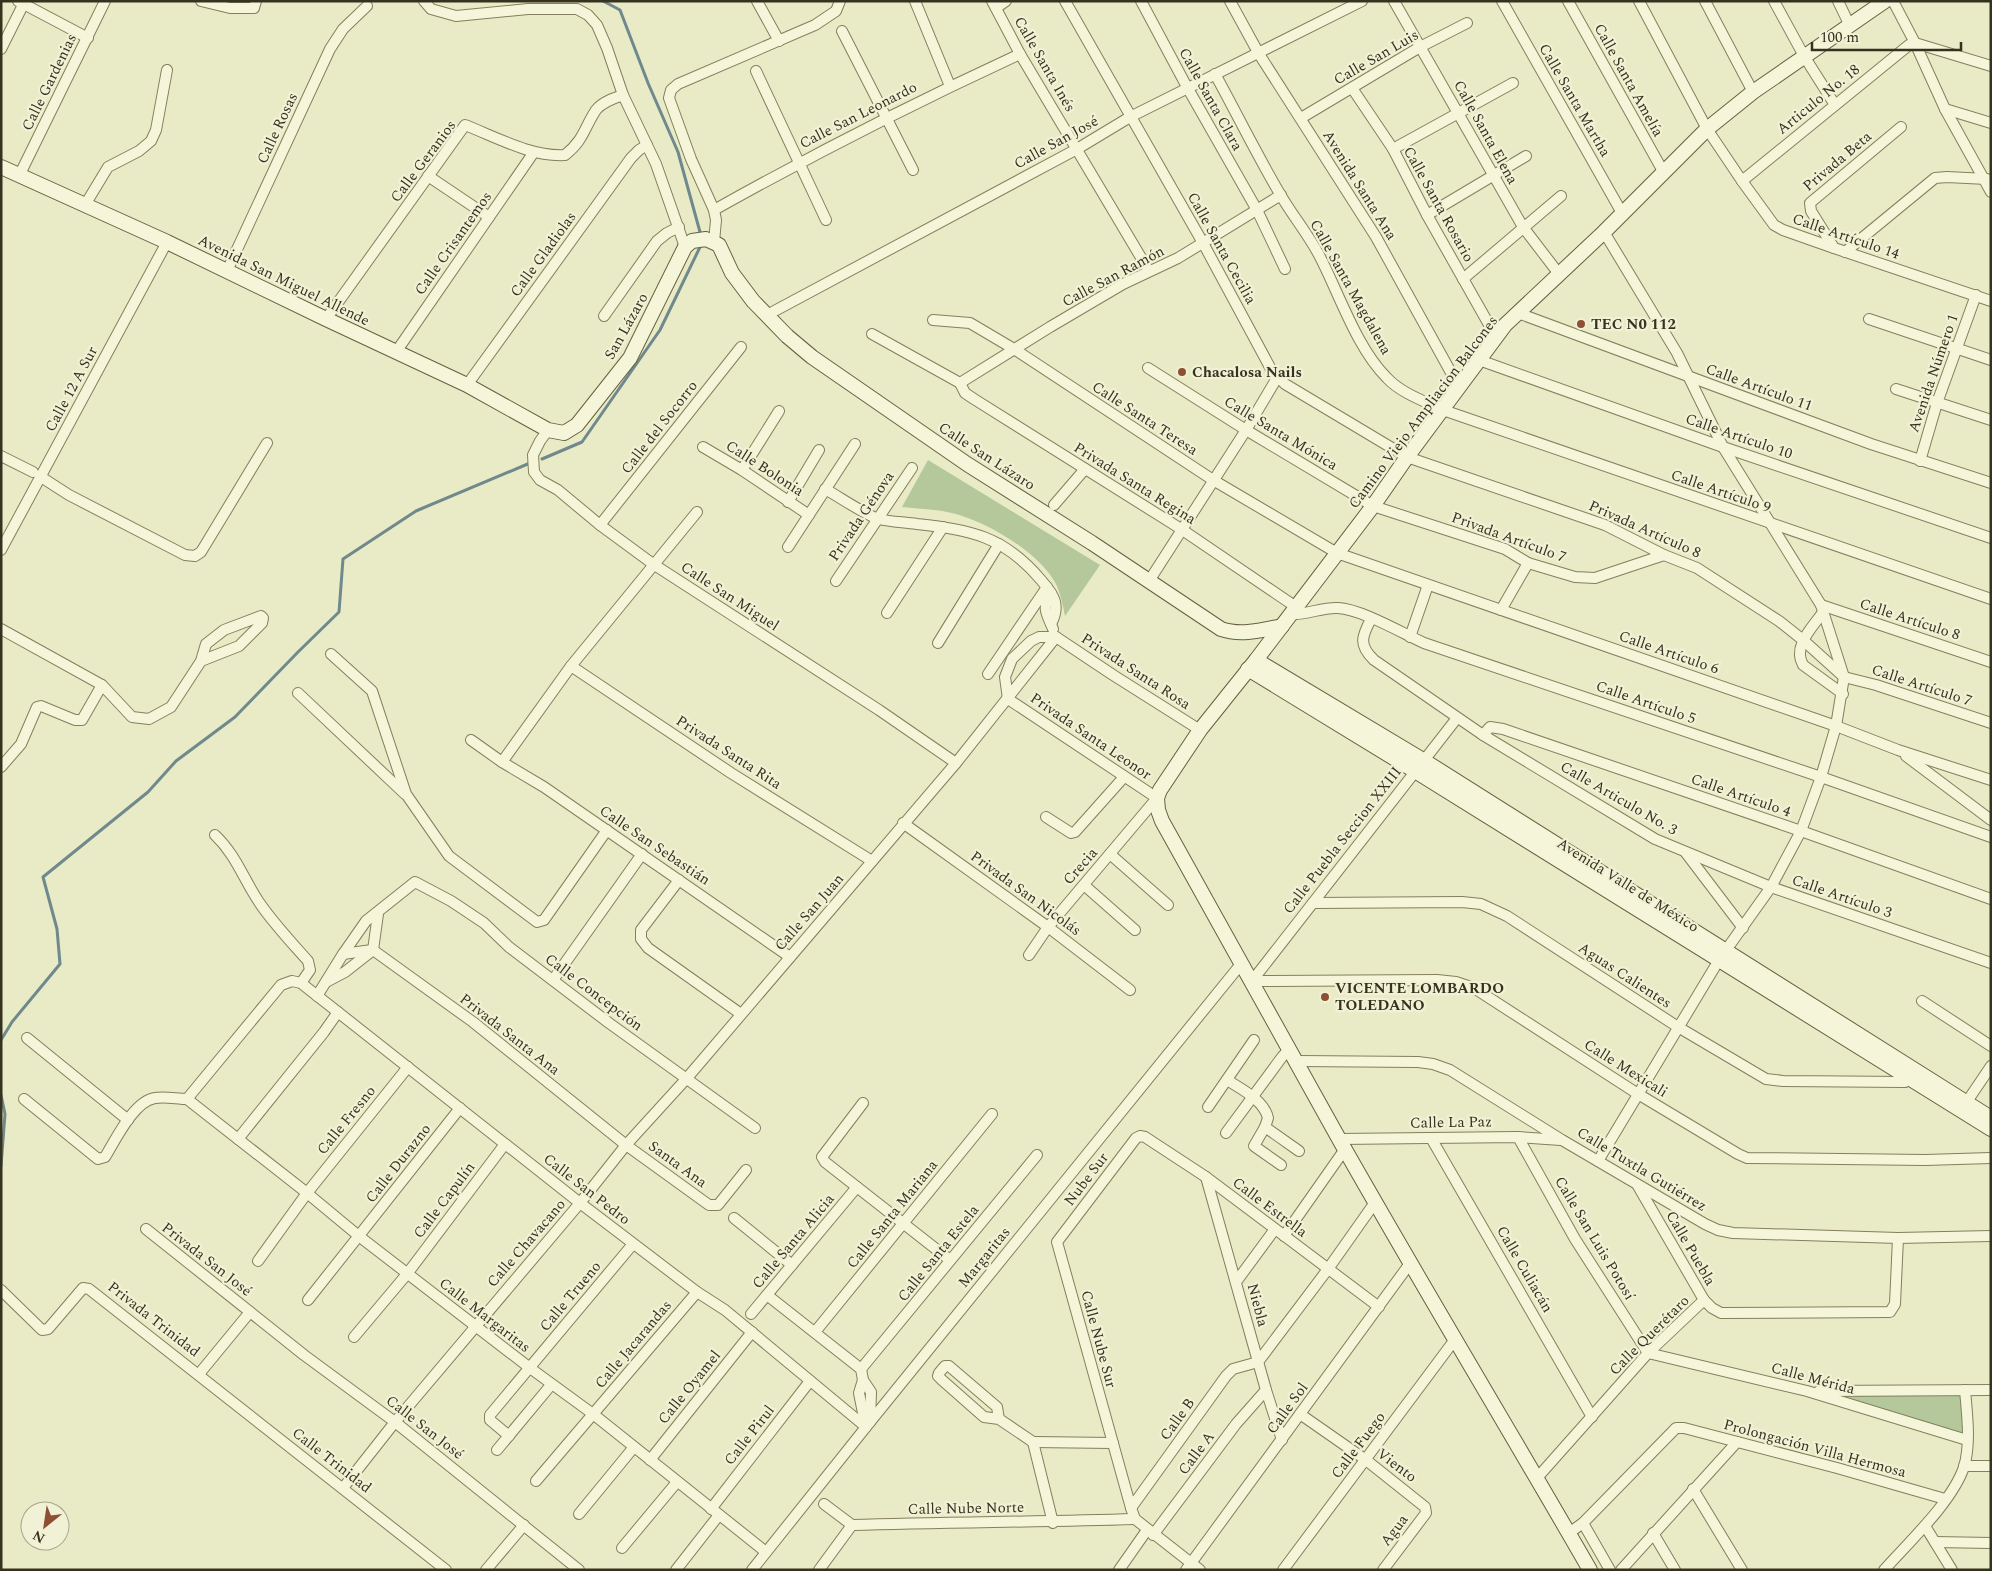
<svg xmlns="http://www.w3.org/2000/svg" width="1992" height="1571" font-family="Spectral,serif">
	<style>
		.green { fill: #b4c89b }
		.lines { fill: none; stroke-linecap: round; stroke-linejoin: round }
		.stream { stroke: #6f898c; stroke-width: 3 }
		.street-casing { stroke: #847f5d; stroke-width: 12 }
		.secondary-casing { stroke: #666040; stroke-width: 16 }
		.street { stroke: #f5f6d9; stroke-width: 10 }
		.secondary { stroke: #f5f6d9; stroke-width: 14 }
		.poi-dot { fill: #8e5033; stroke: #f1f2d5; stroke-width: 2 }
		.labels { text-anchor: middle; stroke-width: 4.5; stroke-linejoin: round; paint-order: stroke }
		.street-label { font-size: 15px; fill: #363220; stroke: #f1f2d5 }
		.poi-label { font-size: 15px; font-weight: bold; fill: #363220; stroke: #f1f2d5; text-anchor: start }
	</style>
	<rect width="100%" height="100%" fill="#e9eac6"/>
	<g class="green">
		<path d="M928,460l172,105 -35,51c-2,-10 -4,-20 -8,-30 -16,-33 -71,-65 -105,-73 -16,-4 -34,-4 -50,-6z"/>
		<polygon points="1807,1391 1965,1393 1967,1440"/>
	</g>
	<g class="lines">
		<g class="stream">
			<polyline points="603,1 620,10 648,83 678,152 700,232"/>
			<polyline points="542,459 582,442 660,330 701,245"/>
			<polyline points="1,1040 12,1022 60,964 57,929 43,877 148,792 176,761 235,717 298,652 339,612 343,559 416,511 530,463"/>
			<polyline points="1,1095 5,1114 1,1166"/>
		</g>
		<defs>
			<g id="street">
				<polyline points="18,1 88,38"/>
				<polyline points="201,1 230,8 254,8 256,1"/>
				<polyline points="424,1 431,9 456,16 528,9 577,9 588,15 597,25 607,48 623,95 656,164 685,247"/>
				<polyline points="757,1 779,41"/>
				<polyline points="915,1 950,86"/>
				<polyline points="992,1 1020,54 1149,271"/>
				<polyline points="1065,1 1203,243 1272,371 1285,384 1407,457 1605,525 1664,555 1697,568 1779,621 1803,640 1844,677 1876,685 1991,723"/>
				<polyline points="1141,1 1187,87 1257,210 1285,269"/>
				<polyline points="1230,1 1259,54 1376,237 1459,387"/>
				<polyline points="1394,1 1523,227 1559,274"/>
				<polyline points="1502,1 1622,213"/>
				<polyline points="1568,1 1664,173"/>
				<polyline points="1639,1 1707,129 1742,181 1774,225 1783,230 1834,248 1991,301"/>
				<polyline points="1705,1 1753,92"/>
				<polyline points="1774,1 1804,56 1835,105"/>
				<polyline points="1838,1 1850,26"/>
				<polyline points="1893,1 1915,43 1945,109 1991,192"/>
				<polyline points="996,8 1006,1"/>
				<polyline points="842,31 913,170"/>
				<polyline points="1,49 25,1"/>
				<polyline points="756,71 826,220"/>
				<path d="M1215,74c22,40 42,81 65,120 12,21 28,40 39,61 20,38 37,92 68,123 14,15 37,23 56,32l548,189"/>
				<polyline points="1352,88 1393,149 1427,215 1496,337"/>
				<polyline points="1945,109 1991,123"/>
				<polyline points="1301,118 1420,47 1467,23"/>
				<polyline points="1393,149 1513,83"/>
				<polyline points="19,176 105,1"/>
				<polyline points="428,176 489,217"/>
				<polyline points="1742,181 1909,45 1915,43 1991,66"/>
				<polyline points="85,205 108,167 139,151 151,141 156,130 167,70"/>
				<path d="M714,210c100,-56 202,-108 306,-156"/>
				<polyline points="1427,215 1526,156"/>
				<polyline points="714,242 716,220 714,210 691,159 669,98 671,90 678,84 815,25 836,11 840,1"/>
				<polyline points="1834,248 1811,211 1810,203 1901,127"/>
				<polyline points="1845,252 1935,178 1947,177 1987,179"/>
				<polyline points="227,271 330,49 343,29 367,6"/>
				<polyline points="1463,279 1561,196"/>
				<polyline points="1518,313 1871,444 1991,483"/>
				<polyline points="767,315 1077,149 1130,117 1362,1"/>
				<polyline points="604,316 657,241 667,233 679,227"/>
				<path d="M326,319l139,-194c31,12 66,32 100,30 19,-15 19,-27 31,-45 6,-8 18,-12 27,-15"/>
				<polyline points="1869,319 1991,360"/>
				<polyline points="933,320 970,323 1014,349 1213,480 1337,553 1836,726 1898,750 1991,780"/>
				<polyline points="872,334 960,383"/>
				<polyline points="396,352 534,152"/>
				<polyline points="1479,360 1723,447 1991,538"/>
				<polyline points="1148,368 1246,430 1373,506 1505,549 1528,563 1575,577 1595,578 1664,555"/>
				<polyline points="960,383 965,393 974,399 1181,529 1296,607"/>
				<polyline points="960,383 1050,327 1123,284 1178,258 1281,195"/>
				<polyline points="467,385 631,158 639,150 647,145"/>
				<polyline points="1896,389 1991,420"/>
				<polyline points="548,430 540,441 533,455 534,472 540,480 558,490 600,525 653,564 879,710 956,763"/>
				<polyline points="703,447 742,470 809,515"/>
				<polyline points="1,456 33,472"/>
				<polyline points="1920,461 1937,403 1976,295"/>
				<polyline points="742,470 779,411"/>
				<polyline points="41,477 69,495 185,555 195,556 201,552 267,443"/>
				<path d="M825,489c13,7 42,27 54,30 12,3 25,3 38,5 54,6 87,12 124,56 13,15 20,25 10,44"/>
				<polyline points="788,502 819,450"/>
				<polyline points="1054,505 1085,469"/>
				<polyline points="600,525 741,347"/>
				<polyline points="788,547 855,444"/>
				<polyline points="1,550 167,242"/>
				<polyline points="836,581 912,468"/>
				<polyline points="1149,581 1246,430 1277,378"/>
				<path d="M1051,593c-10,15 -4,21 2,36"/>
				<polyline points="1821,605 1991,662"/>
				<polyline points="1501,610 1528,563"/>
				<path d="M1823,612c-10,15 -31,34 -20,53l40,29"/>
				<polyline points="887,613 943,527"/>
				<path d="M1291,614c16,1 31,-7 47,-6 23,1 64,25 86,35l397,134 170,60"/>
				<path d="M1371,619c-9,17 -13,26 3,41l109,75 172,104 116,48 220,76"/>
				<polyline points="1,629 102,685"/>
				<polyline points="1410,637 1428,585"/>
				<polyline points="938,643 999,544"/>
				<polyline points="331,654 372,691 406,794 449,856 537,922 544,920 607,830"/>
				<polyline points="571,666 731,773 872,861"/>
				<polyline points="988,674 1047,587"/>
				<polyline points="298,693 405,794"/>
				<polyline points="1483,735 1490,727 1503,729 1801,831 1991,899"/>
				<polyline points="471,740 502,762 544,787 790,957"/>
				<polyline points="1906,756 1991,820"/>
				<polyline points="502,762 571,666 697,512"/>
				<polyline points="1,767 21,744 37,707 41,706 75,720 82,720 102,685 132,717 149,719 171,707 201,661 239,646 262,623 263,618 261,616 224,630 206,644 201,661"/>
				<polyline points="1046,817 1071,833 1075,832 1124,777"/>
				<polyline points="903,823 1048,927 1130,990"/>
				<path d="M215,835c22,21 29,46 46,70 14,20 31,38 47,56l2,9 -9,13"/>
				<polyline points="1686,853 1743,928"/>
				<polyline points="1110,854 1168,905"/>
				<polyline points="679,880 641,930 641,939 648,948 741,1014"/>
				<polyline points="1084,885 1135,930"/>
				<polyline points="1313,903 1462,902 1481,904 1507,916 1678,1027 1766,1079 1783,1081 1905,1082 1910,1073"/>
				<polyline points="373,950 473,1022 626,1145 709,1205 718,1205 746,1170"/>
				<polyline points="343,954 372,950"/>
				<polyline points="1029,955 1048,927 1157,798 1008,699 1005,677 1012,659 1031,641 1039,637 1056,637 1113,675 1200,730"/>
				<polyline points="553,980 642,854"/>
				<polyline points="1252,981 1437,980 1456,982 1474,988 1638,1094 1738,1154 1747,1158 1925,1160 1991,1158"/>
				<polyline points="1252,981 1457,718"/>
				<polyline points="326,982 345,972 373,950 378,914"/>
				<polyline points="317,996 343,954 366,921 415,882 451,901 484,923 509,947 609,1023 755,1128"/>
				<polyline points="1922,1001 1991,1046"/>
				<polyline points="27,1038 128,1120"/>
				<polyline points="1297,1061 1418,1062 1433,1064 1450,1070 1562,1140 1705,1224 1718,1230 1733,1233 1898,1238 1991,1236"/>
				<path d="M1227,1080c14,9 37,20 41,38l-3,9 34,24"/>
				<path d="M24,1099l74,60 7,-2c11,-18 29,-56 50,-59 10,-2 22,1 32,1"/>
				<polyline points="187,1099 281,985 292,981 301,983 580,1203 697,1292 725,1310 866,1427"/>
				<polyline points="187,1099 307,1193 360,1237 530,1368 593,1414 766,1552"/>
				<polyline points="863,1103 822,1157 825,1162 950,1260"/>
				<polyline points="1966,1103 1991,1066"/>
				<polyline points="1208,1107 1254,1040"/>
				<polyline points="1265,1127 1254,1146 1281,1165"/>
				<polyline points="1226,1133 1282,1057 1290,1048"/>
				<polyline points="1518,1137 1575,1239 1648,1353 1807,1391 1967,1440"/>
				<polyline points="1431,1138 1592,1417"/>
				<polyline points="238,1139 324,1032 338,1012"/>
				<polyline points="1339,1139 1518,1137 1561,1140"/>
				<polyline points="1598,1161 1719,960 1771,887 1801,831 1821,777 1836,726 1844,677 1821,605 1723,447 1677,353 1604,232"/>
				<polyline points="1206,1177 1266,1390 1282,1440"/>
				<polyline points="1638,1186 1704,1300 1712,1308 1721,1313 1890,1312 1895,1304 1898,1238"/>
				<polyline points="734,1218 792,1265"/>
				<polyline points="146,1229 304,1355 395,1422 579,1570"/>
				<polyline points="1284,1236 1345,1149"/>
				<polyline points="258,1261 307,1193 408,1067"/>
				<polyline points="1236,1282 1275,1229"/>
				<polyline points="1,1290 42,1330 48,1329 83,1288 89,1289 446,1570"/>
				<polyline points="767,1295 861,1369 863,1380 871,1392 870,1422"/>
				<polyline points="308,1300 460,1108"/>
				<polyline points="751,1314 857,1187"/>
				<polyline points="815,1332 992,1114"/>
				<polyline points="354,1337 407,1274 505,1144"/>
				<polyline points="861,1369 1037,1155"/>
				<polyline points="199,1374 250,1312"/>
				<polyline points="863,1380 859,1393 865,1423"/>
				<polyline points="1819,1391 1991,1390"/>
				<polyline points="1300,1414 1366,1460 1425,1507 1426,1513 1383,1570"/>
				<polyline points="999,1419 997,1407 949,1366 945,1366 939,1373 938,1376 942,1380 984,1417 999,1419 1033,1442"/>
				<polyline points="509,1436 490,1420 490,1415 633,1244"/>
				<polyline points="1033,1442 1053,1523"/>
				<polyline points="1033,1442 1113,1443"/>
				<polyline points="497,1450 551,1385"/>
				<polyline points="650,1460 752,1332"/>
				<polyline points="1964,1466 1991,1466"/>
				<polyline points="1537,1478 1648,1353 1704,1300"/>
				<polyline points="536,1481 697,1292"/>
				<polyline points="343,1488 395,1422 580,1203 626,1145 687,1078 956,763 1056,637"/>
				<polyline points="1693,1489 1742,1570"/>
				<polyline points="824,1504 852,1525"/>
				<polyline points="1131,1508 1226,1376 1233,1369 1258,1362 1328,1269 1376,1201"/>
				<polyline points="711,1509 810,1381"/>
				<polyline points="579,1514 634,1447"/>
				<polyline points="1583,1523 1610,1570"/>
				<path d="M852,1525c94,-3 189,-3 283,-6"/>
				<polyline points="1925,1526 1952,1570"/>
				<polyline points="1569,1533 1583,1523 1676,1428 1684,1428 1837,1468 1945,1499"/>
				<polyline points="1653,1533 1675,1570"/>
				<polyline points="1153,1535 1236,1424 1266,1390"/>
				<polyline points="1935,1542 1991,1543"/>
				<polyline points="622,1548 677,1482"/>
				<polyline points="486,1570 524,1525"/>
				<polyline points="676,1570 719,1515"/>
				<polyline points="752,1570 870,1422 1241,964"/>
				<polyline points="819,1570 852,1525"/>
				<polyline points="1119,1570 1147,1530"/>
				<polyline points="1186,1570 1411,1262"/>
				<polyline points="1200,1570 1135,1519 1131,1508 1057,1242 1136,1138 1140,1136 1145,1137 1206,1177 1379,1307"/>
				<polyline points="1283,1570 1456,1338"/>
				<polyline points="1621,1570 1737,1442"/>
				<path d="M1884,1570c25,-28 68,-68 80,-103 7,-24 3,-53 1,-77"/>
			</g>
			<g id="secondary">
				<path d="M1,167l166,75 159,77 141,66 81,45 16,3 13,-8 53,-67 55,-111 7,-6 14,-2 13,6 13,28 21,28 34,35 25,21 155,107 125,79 129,86c20,7 41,1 61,-3"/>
				<polyline points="1256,660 1423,760 1991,1118"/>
				<polyline points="1248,669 1415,771 1991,1129"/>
				<path d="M1590,1570c-83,-144 -169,-286 -251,-431 -59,-106 -118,-212 -177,-318l-4,-11 -1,-12 3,-8 40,-60 56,-70 117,-154 34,-49 98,-132 99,-93 103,-103 46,-37 132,-91"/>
			</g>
		</defs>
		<use href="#street" class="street-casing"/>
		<use href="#secondary" class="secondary-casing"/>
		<use href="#street" class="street"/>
		<use href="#secondary" class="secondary"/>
	</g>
	<g class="poi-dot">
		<circle cx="1581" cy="324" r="5"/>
		<circle cx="1182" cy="372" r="5"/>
		<circle cx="1325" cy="997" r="5"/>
	</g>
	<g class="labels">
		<g class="street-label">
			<text transform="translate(1376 57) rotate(-30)" y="5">Calle San Luis</text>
			<text transform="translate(1045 64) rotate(60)" y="5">Calle Santa Inés</text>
			<text transform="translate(1629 80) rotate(61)" y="5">Calle Santa Amelía</text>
			<text transform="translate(49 82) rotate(-64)" y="5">Calle Gardenias</text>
			<text transform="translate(1211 99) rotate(61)" y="5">Calle Santa Clara</text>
			<text transform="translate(1818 99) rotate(-39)" y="5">Articulo No. 18</text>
			<text transform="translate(1575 100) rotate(60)" y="5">Calle Santa Martha</text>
			<text transform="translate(858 115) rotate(-27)" y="5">Calle San Leonardo</text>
			<text transform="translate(277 128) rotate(-65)" y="5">Calle Rosas</text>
			<text transform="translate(1486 132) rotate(61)" y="5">Calle Santa Elena</text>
			<text transform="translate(1056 142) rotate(-29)" y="5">Calle San José</text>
			<text transform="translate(423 161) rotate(-53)" y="5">Calle Geranios</text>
			<text transform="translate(1837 161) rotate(-40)" y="5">Privada Beta</text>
			<text transform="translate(1360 185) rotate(58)" y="5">Avenida Santa Ana</text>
			<text transform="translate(1439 204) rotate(61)" y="5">Calle Santa Rosario</text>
			<text transform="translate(1846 236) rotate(19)" y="5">Calle Artículo 14</text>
			<text transform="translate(453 243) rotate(-55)" y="5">Calle Crisantemos</text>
			<text transform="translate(1222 248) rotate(61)" y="5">Calle Santa Cecilia</text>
			<text transform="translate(543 254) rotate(-54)" y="5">Calle Gladiolas</text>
			<text transform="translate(1113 276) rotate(-28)" y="5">Calle San Ramón</text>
			<text transform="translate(284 280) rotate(26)" y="5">Avenida San Miguel Allende</text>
			<text transform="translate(1351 287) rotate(61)" y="5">Calle Santa Magdalena</text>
			<text transform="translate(626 326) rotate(-61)" y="5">San Lázaro</text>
			<text transform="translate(1933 373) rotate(-71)" y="5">Avenida Número 1</text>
			<text transform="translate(1759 387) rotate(20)" y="5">Calle Artículo 11</text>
			<text transform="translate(71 389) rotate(-62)" y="5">Calle 12 A Sur</text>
			<text transform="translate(1423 412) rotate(-53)" y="5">Camino Viejo Ampliacion Balcones</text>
			<text transform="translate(1145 418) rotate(33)" y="5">Calle Santa Teresa</text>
			<text transform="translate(659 427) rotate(-52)" y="5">Calle del Socorro</text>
			<text transform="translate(1281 433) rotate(31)" y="5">Calle Santa Mónica</text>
			<text transform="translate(1739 436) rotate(19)" y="5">Calle Artículo 10</text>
			<text transform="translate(987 456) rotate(33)" y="5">Calle San Lázaro</text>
			<text transform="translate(765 468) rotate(33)" y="5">Calle Bolonia</text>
			<text transform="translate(1135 483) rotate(32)" y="5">Privada Santa Regina</text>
			<text transform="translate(1721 491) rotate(19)" y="5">Calle Artículo 9</text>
			<text transform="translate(861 516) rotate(-56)" y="5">Privada Génova</text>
			<text transform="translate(1645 529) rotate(24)" y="5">Privada Artículo 8</text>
			<text transform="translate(1509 537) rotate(20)" y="5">Privada Artículo 7</text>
			<text transform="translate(730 596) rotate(33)" y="5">Calle San Miguel</text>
			<text transform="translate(1910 619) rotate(18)" y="5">Calle Artículo 8</text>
			<text transform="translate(1669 652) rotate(19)" y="5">Calle Artículo 6</text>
			<text transform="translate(1136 671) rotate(33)" y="5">Privada Santa Rosa</text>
			<text transform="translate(1922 685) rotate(18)" y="5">Calle Artículo 7</text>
			<text transform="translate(1646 702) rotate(19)" y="5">Calle Artículo 5</text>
			<text transform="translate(1091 736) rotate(34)" y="5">Privada Santa Leonor</text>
			<text transform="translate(729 752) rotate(33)" y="5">Privada Santa Rita</text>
			<text transform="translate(1741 795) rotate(19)" y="5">Calle Artículo 4</text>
			<text transform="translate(1619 798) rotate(30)" y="5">Calle Articulo No. 3</text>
			<text transform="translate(1342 840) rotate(-52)" y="5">Calle Puebla Seccion XXIII</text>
			<text transform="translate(655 845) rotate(34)" y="5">Calle San Sebastián</text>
			<text transform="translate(1080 866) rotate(-49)" y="5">Crecia</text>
			<text transform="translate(1628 885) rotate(32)" y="5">Avenida Valle de México</text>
			<text transform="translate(1026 893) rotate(36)" y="5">Privada San Nicolás</text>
			<text transform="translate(1842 896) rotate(19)" y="5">Calle Artículo 3</text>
			<text transform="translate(809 912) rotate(-49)" y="5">Calle San Juan</text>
			<text transform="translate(1625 975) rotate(33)" y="5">Aguas Calientes</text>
			<text transform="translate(594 992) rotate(37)" y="5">Calle Concepción</text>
			<text transform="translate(510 1034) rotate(38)" y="5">Privada Santa Ana</text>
			<text transform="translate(1626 1068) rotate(32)" y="5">Calle Mexicali</text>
			<text transform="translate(346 1120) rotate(-51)" y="5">Calle Fresno</text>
			<text transform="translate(1451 1122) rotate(-1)" y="5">Calle La Paz</text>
			<text transform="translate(398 1163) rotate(-52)" y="5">Calle Durazno</text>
			<text transform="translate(678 1164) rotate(36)" y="5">Santa Ana</text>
			<text transform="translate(1642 1169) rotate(31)" y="5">Calle Tuxtla Gutiérrez</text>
			<text transform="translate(1086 1179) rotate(-53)" y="5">Nube Sur</text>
			<text transform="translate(587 1189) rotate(38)" y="5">Calle San Pedro</text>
			<text transform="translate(444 1200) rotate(-53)" y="5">Calle Capulín</text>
			<text transform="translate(1270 1207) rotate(37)" y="5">Calle Estrella</text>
			<text transform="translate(892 1214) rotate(-51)" y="5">Calle Santa Mariana</text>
			<text transform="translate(1595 1238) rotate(59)" y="5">Calle San Luis Potosí</text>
			<text transform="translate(793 1241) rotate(-50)" y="5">Calle Santa Alicia</text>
			<text transform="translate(526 1243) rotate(-49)" y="5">Calle Chavacano</text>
			<text transform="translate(1691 1248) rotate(60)" y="5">Calle Puebla</text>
			<text transform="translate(938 1253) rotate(-51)" y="5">Calle Santa Estela</text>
			<text transform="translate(984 1257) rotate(-51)" y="5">Margaritas</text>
			<text transform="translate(207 1259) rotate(38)" y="5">Privada San José</text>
			<text transform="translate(1525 1269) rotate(60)" y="5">Calle Culiacán</text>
			<text transform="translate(570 1296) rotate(-50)" y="5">Calle Trueno</text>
			<text transform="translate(1258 1305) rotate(75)" y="5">Niebla</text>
			<text transform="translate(485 1315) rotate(38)" y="5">Calle Margaritas</text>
			<text transform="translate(154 1319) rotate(38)" y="5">Privada Trinidad</text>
			<text transform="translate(1649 1335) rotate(-45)" y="5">Calle Querétaro</text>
			<text transform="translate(1099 1339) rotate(75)" y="5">Calle Nube Sur</text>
			<text transform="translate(633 1344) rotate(-50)" y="5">Calle Jacarandas</text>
			<text transform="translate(1813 1378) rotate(15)" y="5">Calle Mérida</text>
			<text transform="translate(689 1387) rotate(-51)" y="5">Calle Oyamel</text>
			<text transform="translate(1287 1408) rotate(-54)" y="5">Calle Sol</text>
			<text transform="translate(1177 1419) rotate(-54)" y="5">Calle B</text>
			<text transform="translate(425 1427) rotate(38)" y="5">Calle San José</text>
			<text transform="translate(749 1435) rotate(-52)" y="5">Calle Pirul</text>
			<text transform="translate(1358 1445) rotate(-53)" y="5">Calle Fuego</text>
			<text transform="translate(1815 1448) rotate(15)" y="5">Prolongación Villa Hermosa</text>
			<text transform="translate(1196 1453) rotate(-53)" y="5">Calle A</text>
			<text transform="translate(332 1460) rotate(38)" y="5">Calle Trinidad</text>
			<text transform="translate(1397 1465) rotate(37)" y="5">Viento</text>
			<text transform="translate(966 1508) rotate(-1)" y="5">Calle Nube Norte</text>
			<text transform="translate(1394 1530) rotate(-53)" y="5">Agua</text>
		</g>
		<g class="poi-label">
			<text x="1591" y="329">TEC N0 112</text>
			<text x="1192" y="377">Chacalosa Nails</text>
			<text x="1335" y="993">VICENTE LOMBARDO<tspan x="1335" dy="17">TOLEDANO</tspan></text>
		</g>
	</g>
	<rect width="1992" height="1571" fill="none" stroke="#363220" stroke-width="5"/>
	<g transform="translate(45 1526) rotate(210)"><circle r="24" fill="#f1f2d5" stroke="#a6a58d"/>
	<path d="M0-4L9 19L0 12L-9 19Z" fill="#8e5033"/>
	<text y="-8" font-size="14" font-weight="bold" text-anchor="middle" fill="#363220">N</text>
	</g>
	<path d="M1812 42v8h149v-8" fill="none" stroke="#363220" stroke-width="2.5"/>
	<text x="1820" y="42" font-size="15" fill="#363220" stroke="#f1f2d5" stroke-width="4" paint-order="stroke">100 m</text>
</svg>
